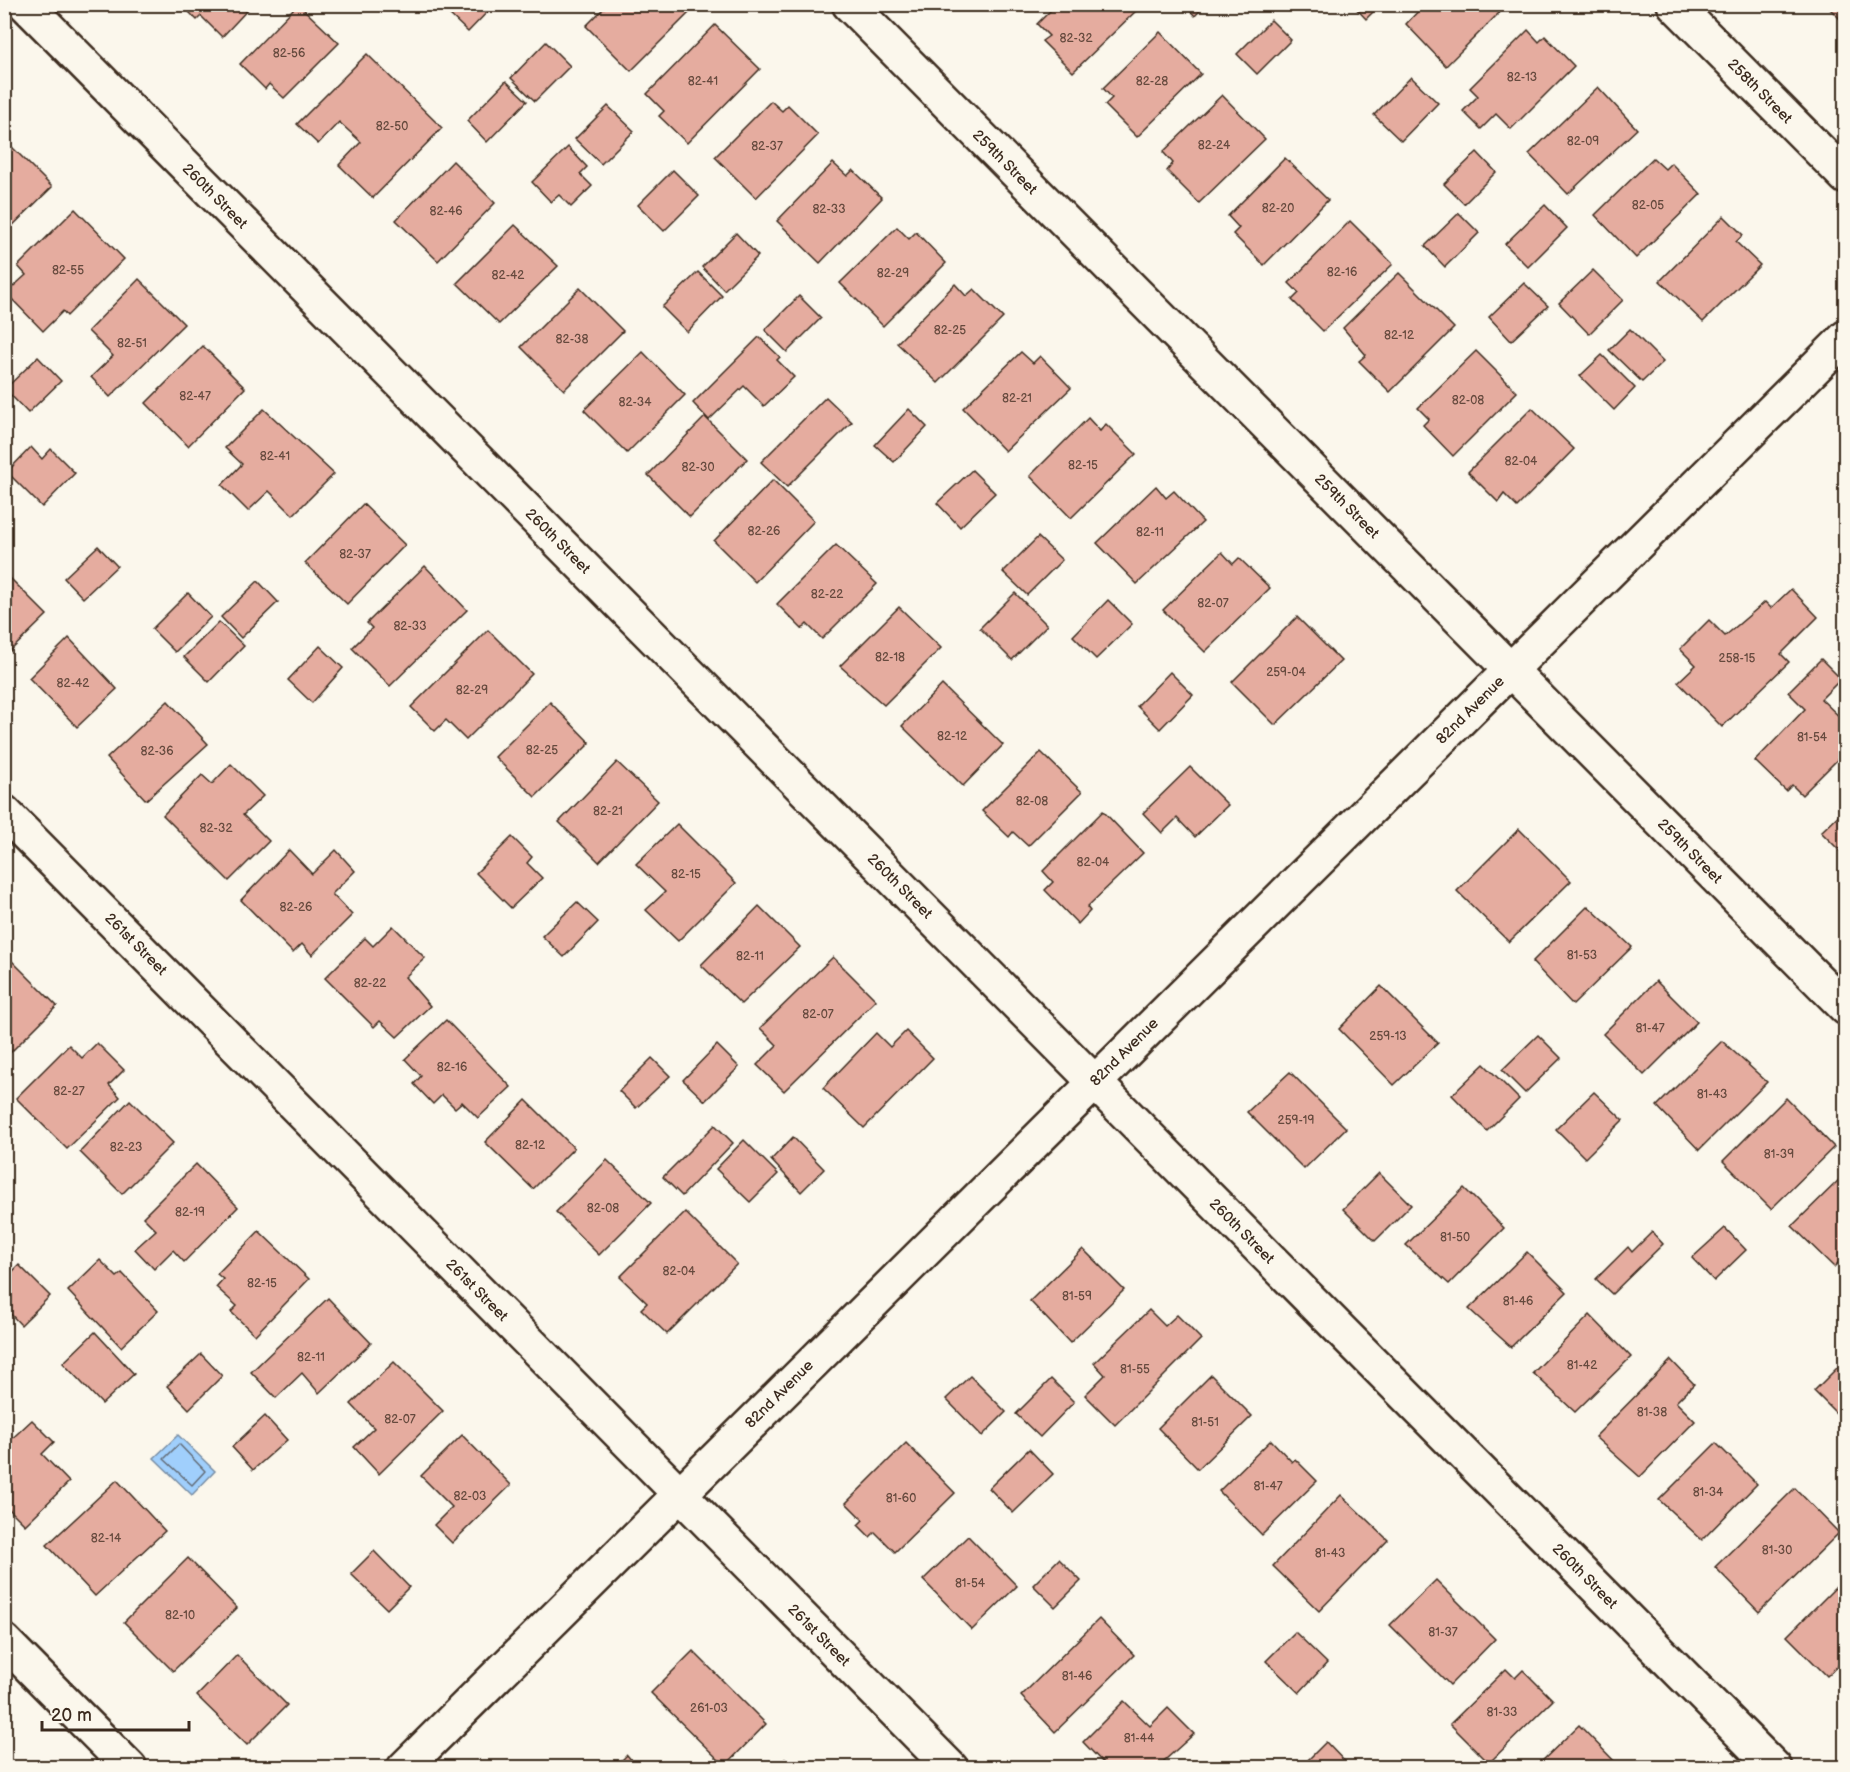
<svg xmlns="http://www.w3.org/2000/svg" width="1850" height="1772" font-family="'Balsamiq Sans',sans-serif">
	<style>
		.water { fill: #a0cffc; stroke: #788da3; stroke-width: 1.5 }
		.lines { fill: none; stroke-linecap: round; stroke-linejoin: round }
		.shore { stroke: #636c77; stroke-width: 1.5 }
		.building { fill: #e5ac9f; stroke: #3b2a1e; stroke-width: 1.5 }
		.minor-casing { stroke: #3b2a1e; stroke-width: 38 }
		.minor { stroke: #fbf7ec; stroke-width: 33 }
		.labels { text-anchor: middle; stroke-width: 6; stroke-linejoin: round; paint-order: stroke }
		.number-label { font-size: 12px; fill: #664a3e }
		.street-label { font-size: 15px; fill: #3b2a1e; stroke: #fbf7ec }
	</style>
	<rect width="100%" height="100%" fill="#fbf7ec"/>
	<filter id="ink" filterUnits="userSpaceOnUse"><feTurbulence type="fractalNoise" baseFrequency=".0167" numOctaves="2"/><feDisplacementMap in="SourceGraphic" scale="12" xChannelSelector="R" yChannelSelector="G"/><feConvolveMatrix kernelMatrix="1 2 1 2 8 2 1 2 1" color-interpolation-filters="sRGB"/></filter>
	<g filter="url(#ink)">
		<polygon class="water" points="178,1435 215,1471 192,1495 154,1458"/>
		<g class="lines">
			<polygon class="shore" points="179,1444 205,1471 192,1485 164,1459"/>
		</g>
		<g class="building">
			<polygon points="181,4 253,4 222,37 201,16 197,20"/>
			<polygon points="298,4 339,43 284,98 269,84 265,89 240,64"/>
			<polygon points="455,4 495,4 468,32 447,12"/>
			<polygon points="608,4 692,4 695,7 631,71 586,26"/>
			<polygon points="1057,4 1133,4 1138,9 1073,72 1042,41 1049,36 1037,24"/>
			<polygon points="1184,4 1206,4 1195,16"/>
			<polygon points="1352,4 1381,4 1366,19"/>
			<polygon points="1425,4 1508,4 1446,66 1406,24"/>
			<polygon points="1846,4 1846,25 1826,5"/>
			<polygon points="1271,20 1291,40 1257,74 1237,54"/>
			<polygon points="715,25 760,69 687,143 659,116 664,111 647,94"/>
			<polygon points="1528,30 1539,42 1545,36 1574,66 1511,129 1496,114 1481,129 1463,111 1478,96 1470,88"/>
			<polygon points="1160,32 1201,74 1137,137 1105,105 1112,98 1103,88"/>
			<polygon points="546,42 570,66 535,101 511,78"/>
			<polygon points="367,54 442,128 373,198 339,165 361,142 339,122 318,144 297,124"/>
			<polygon points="1411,77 1438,103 1401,141 1374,115"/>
			<polygon points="506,81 527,101 487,142 467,121"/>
			<polygon points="1598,87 1637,129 1568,194 1529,154"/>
			<polygon points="1222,95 1265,139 1199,203 1167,171 1173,163 1163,152"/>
			<polygon points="771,101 782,111 788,105 818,135 756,198 715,157"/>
			<polygon points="608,106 634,131 601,164 575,139"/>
			<polygon points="9,144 52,187 4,234 4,148"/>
			<polygon points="568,147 587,167 580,174 592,186 571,207 559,195 551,202 532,182"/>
			<polygon points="1477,152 1496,172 1464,204 1444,184"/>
			<polygon points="1285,158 1328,200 1264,265 1233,234 1239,228 1228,216"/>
			<polygon points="1653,158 1665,169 1671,163 1701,194 1636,258 1595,215"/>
			<polygon points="453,161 495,203 438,261 396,220"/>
			<polygon points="833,163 847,176 853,170 882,198 820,263 777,221"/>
			<polygon points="673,170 699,196 664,231 638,205"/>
			<polygon points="1545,205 1567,228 1528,267 1505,244"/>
			<polygon points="75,209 124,259 67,316 63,311 43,331 6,293 26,275 18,266"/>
			<polygon points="1459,213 1479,233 1445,267 1425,246"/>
			<polygon points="1724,216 1743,235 1736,242 1760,265 1703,322 1660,281"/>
			<polygon points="1350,221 1393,264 1323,331 1292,300 1299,293 1289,283"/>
			<polygon points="515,225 558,266 499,324 457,283"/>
			<polygon points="897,227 909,239 916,232 946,263 883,326 840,283"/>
			<polygon points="736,233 758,256 724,290 702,267"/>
			<polygon points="1593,270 1623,300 1589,334 1559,303"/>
			<polygon points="698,272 722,296 687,332 662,307"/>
			<polygon points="1399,273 1454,328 1390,392 1359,361 1366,355 1343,328"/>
			<polygon points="139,279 184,324 110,397 91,377 113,356 88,331"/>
			<polygon points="1524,283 1548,306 1511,341 1489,317"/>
			<polygon points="955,284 966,296 974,289 1003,318 938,383 897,343"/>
			<polygon points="580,288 623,331 564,390 521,347"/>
			<polygon points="799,296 821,318 787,352 765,330"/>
			<polygon points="1630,329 1663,362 1642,382 1609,350"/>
			<polygon points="759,337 780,357 777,360 794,377 764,406 744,386 709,420 693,403"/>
			<polygon points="203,346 245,388 188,446 146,403"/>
			<polygon points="1476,351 1517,392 1453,456 1423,425 1429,419 1418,408"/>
			<polygon points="643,352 685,395 627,453 584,410"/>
			<polygon points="1021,352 1033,363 1040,356 1071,388 1005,451 963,408"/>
			<polygon points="1602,355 1635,388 1614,410 1580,376"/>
			<polygon points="38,357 61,381 28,413 5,389"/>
			<polygon points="826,397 852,422 787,487 761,462"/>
			<polygon points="1532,408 1574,449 1517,507 1504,494 1498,502 1468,472"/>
			<polygon points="264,409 334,474 293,515 269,491 248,511 222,485 242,464 225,448"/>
			<polygon points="909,409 927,427 894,462 875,445"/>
			<polygon points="705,417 747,459 690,517 648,475"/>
			<polygon points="1088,418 1100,431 1106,424 1136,454 1071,518 1030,476"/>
			<polygon points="31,447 42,459 51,449 75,473 42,507 7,472"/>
			<polygon points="972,470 995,493 960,527 937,503"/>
			<polygon points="773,480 814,521 755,582 714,541"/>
			<polygon points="1156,486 1166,498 1174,491 1203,522 1137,584 1097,543"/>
			<polygon points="363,504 405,545 347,604 305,563"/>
			<polygon points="1038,537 1062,560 1027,595 1003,572"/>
			<polygon points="836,545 877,584 822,639 807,624 802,629 777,604"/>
			<polygon points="98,546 117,566 83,598 64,578"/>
			<polygon points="1222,552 1233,564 1239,558 1270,588 1205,652 1163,610"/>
			<polygon points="425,566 467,610 390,686 352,648 372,628 367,623"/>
			<polygon points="4,572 47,615 7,654 4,652"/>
			<polygon points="258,581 278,602 241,638 221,617"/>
			<polygon points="1791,589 1818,617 1781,654 1789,662 1722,727 1678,682 1696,665 1680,649 1709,620 1725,636 1765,602 1771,608"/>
			<polygon points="188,593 211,617 175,652 152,629"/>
			<polygon points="1015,593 1047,625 1012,660 980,628"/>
			<polygon points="1108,600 1132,624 1096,659 1073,636"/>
			<polygon points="899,607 941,648 884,705 840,666"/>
			<polygon points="1297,617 1341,661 1275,725 1232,682"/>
			<polygon points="219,622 244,646 209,682 184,657"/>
			<polygon points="488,630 532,674 466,740 446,720 435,731 411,707"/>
			<polygon points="69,638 117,689 77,727 29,678"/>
			<polygon points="320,646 343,668 312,703 288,680"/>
			<polygon points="1821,659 1841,679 1821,699 1846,723 1846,751 1802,795 1792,785 1786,791 1755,761 1805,709 1788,692"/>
			<polygon points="1170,672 1193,695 1160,729 1137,706"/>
			<polygon points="942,685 1003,745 963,786 902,726"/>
			<polygon points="168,701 208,744 146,800 107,758"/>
			<polygon points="550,702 590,743 535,797 495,757"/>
			<polygon points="1041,752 1082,792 1028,846 1013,832 1009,837 982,811"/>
			<polygon points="617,762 658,801 599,862 559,822"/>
			<polygon points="231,764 263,796 243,815 269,841 229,881 163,815 202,775 212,784"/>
			<polygon points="1190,767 1228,805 1195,837 1177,818 1162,833 1143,813"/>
			<polygon points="1846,808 1846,855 1844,855 1821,832"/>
			<polygon points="1103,811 1143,853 1087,907 1090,911 1078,924 1045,890 1053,882 1043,871"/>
			<polygon points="677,824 736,883 678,941 646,910 665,892 636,864"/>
			<polygon points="1519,829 1571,881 1509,942 1457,891"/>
			<polygon points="512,837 532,857 527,863 542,878 511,908 476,873"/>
			<polygon points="289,850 312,874 336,850 355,871 332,894 352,915 312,955 302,944 293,953 241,900"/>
			<polygon points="577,902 598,922 564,957 542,936"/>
			<polygon points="759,906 800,947 741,1004 701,965"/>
			<polygon points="1588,906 1632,947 1573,1005 1532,962"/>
			<polygon points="393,926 425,958 405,977 430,1006 397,1037 380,1021 374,1027 325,978 365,938 373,946"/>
			<polygon points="833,957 876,1000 784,1091 757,1065 777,1045 760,1028"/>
			<polygon points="12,961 57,1006 4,1059 4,968"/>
			<polygon points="1656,981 1697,1022 1644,1075 1603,1034"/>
			<polygon points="1381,986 1438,1043 1394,1085 1339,1029"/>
			<polygon points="446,1020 511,1087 478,1118 462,1102 455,1108 442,1095 433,1104 414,1084 421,1076 405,1059"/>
			<polygon points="906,1031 933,1058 864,1128 823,1088 876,1033 890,1047"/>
			<polygon points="1538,1035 1561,1058 1525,1093 1502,1070"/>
			<polygon points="1722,1041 1767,1082 1699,1150 1657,1106"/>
			<polygon points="97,1043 124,1070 109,1085 120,1097 67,1149 16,1098 69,1045 82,1058"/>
			<polygon points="717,1045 739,1067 705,1101 683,1080"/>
			<polygon points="652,1058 670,1076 636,1108 619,1091"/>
			<polygon points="1484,1064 1519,1099 1487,1131 1452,1095"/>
			<polygon points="1290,1072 1346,1128 1304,1169 1247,1112"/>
			<polygon points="1594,1092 1623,1120 1585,1158 1556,1129"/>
			<polygon points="1786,1098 1834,1147 1771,1209 1723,1161"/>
			<polygon points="130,1100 173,1143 122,1194 80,1152"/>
			<polygon points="526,1100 574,1148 533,1189 485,1142"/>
			<polygon points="715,1125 733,1143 682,1196 663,1177"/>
			<polygon points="793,1137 824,1169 801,1192 771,1160"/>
			<polygon points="744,1140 778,1174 750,1202 716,1169"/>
			<polygon points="607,1160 651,1203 599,1255 556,1212"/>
			<polygon points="196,1164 238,1207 184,1262 173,1250 154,1269 135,1249 156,1230 143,1217"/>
			<polygon points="1379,1173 1411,1205 1375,1241 1343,1209"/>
			<polygon points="1846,1173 1846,1255 1834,1267 1792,1226"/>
			<polygon points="1464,1188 1504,1228 1449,1284 1406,1245"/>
			<polygon points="685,1212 737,1264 667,1334 641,1309 647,1303 620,1277"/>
			<polygon points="1725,1228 1746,1250 1714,1281 1692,1258"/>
			<polygon points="259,1231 309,1279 255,1335 231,1312 237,1306 216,1287 223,1279 217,1274"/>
			<polygon points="1652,1232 1663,1244 1612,1294 1596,1279 1628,1247 1632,1252"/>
			<polygon points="1083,1249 1124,1290 1070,1343 1030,1301"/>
			<polygon points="1527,1252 1567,1292 1511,1347 1469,1309"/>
			<polygon points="100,1260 117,1277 122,1273 158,1311 121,1347 68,1291"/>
			<polygon points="19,1265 50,1296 21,1325 4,1307 4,1280"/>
			<polygon points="328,1298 371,1343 319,1393 302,1373 276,1398 251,1372"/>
			<polygon points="1149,1310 1165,1326 1177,1315 1201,1339 1115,1425 1085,1395 1105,1375 1094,1363"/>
			<polygon points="1590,1315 1631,1357 1575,1412 1533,1373"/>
			<polygon points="95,1332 134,1374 102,1404 63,1363"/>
			<polygon points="201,1354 222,1376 189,1409 167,1386"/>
			<polygon points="1846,1359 1846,1412 1840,1417 1814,1391"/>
			<polygon points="1671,1360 1694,1384 1676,1402 1695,1421 1640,1477 1595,1437"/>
			<polygon points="394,1362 443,1411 379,1474 354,1447 374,1428 351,1404"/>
			<polygon points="1211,1375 1252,1416 1198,1469 1158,1428"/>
			<polygon points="970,1376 1006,1412 982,1436 946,1399"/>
			<polygon points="1051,1379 1074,1402 1040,1437 1016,1414"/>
			<polygon points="265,1416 287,1440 253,1470 232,1447"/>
			<polygon points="32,1420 54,1442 42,1454 69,1482 25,1525 4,1504 4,1446"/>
			<polygon points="462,1435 511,1485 452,1543 434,1525 452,1507 421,1476"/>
			<polygon points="1271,1440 1292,1462 1295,1459 1317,1481 1262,1535 1219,1491"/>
			<polygon points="906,1443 955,1493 895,1552 875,1532 870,1537 858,1525 863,1520 846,1503"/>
			<polygon points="1716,1443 1757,1484 1702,1540 1659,1500"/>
			<polygon points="1029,1449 1053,1474 1013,1513 989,1488"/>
			<polygon points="117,1480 165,1531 95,1596 47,1545"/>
			<polygon points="1795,1488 1839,1533 1759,1612 1715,1567"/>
			<polygon points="1341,1495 1388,1540 1319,1611 1273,1566"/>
			<polygon points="968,1536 1017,1586 972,1630 923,1580"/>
			<polygon points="374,1551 409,1587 387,1609 351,1574"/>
			<polygon points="188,1558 237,1608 173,1671 124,1622"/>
			<polygon points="1059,1559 1081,1581 1055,1607 1033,1585"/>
			<polygon points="1846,1577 1846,1658 1827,1676 1787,1636"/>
			<polygon points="1436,1580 1495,1639 1450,1685 1390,1625"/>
			<polygon points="1099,1619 1134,1655 1055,1732 1021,1696"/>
			<polygon points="1295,1632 1327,1663 1299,1693 1266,1661"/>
			<polygon points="693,1651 766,1724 725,1766 651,1693"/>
			<polygon points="237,1655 287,1705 247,1745 197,1696"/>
			<polygon points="1506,1669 1515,1678 1523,1670 1553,1700 1489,1763 1450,1724"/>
			<polygon points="1124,1701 1150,1726 1168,1708 1194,1734 1156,1768 1108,1768 1083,1742"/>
			<polygon points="1579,1725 1621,1768 1535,1768"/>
			<polygon points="1326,1742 1350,1767 1300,1768"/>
			<polygon points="627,1755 638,1768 614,1768"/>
			<polygon points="785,1759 793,1768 777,1768"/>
		</g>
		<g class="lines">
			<defs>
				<g id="minor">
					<polyline points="25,4 1775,1768"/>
					<polyline points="849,4 1846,1008"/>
					<polyline points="1674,4 1846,177"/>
					<polyline points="4,812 951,1768"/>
					<polyline points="4,1641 130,1768"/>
					<polyline points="404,1768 1846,337"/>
				</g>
			</defs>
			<use href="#minor" class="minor-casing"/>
			<use href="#minor" class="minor"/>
		</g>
	</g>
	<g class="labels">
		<g class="number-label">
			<text x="1076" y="42">82-32</text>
			<text x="289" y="57">82-56</text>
			<text x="1522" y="81">82-13</text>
			<text x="703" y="85">82-41</text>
			<text x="1152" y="85">82-28</text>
			<text x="392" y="130">82-50</text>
			<text x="1583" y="145">82-09</text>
			<text x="1214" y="149">82-24</text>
			<text x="767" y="150">82-37</text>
			<text x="1648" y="209">82-05</text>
			<text x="1278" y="212">82-20</text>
			<text x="829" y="213">82-33</text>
			<text x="446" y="215">82-46</text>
			<text x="68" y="274">82-55</text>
			<text x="1342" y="276">82-16</text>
			<text x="893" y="277">82-29</text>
			<text x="508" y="279">82-42</text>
			<text x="950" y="334">82-25</text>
			<text x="1399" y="339">82-12</text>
			<text x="572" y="343">82-38</text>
			<text x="132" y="347">82-51</text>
			<text x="195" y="400">82-47</text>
			<text x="1017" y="402">82-21</text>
			<text x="1468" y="404">82-08</text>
			<text x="635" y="406">82-34</text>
			<text x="275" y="460">82-41</text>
			<text x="1521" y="465">82-04</text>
			<text x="1083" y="469">82-15</text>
			<text x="698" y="471">82-30</text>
			<text x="764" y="535">82-26</text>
			<text x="1150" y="536">82-11</text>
			<text x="355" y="558">82-37</text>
			<text x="827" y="598">82-22</text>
			<text x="1213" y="607">82-07</text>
			<text x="410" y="630">82-33</text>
			<text x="890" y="661">82-18</text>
			<text x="1737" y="662">258-15</text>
			<text x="1286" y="676">259-04</text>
			<text x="73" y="687">82-42</text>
			<text x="472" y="694">82-29</text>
			<text x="952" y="740">82-12</text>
			<text x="1812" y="741">81-54</text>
			<text x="542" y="754">82-25</text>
			<text x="157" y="755">82-36</text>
			<text x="1032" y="805">82-08</text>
			<text x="608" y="815">82-21</text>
			<text x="216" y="832">82-32</text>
			<text x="1093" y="866">82-04</text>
			<text x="686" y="878">82-15</text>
			<text x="296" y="911">82-26</text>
			<text x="1582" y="959">81-53</text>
			<text x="750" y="960">82-11</text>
			<text x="370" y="987">82-22</text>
			<text x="818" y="1018">82-07</text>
			<text x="1650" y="1032">81-47</text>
			<text x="1388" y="1040">259-13</text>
			<text x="452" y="1071">82-16</text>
			<text x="69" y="1095">82-27</text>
			<text x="1712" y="1098">81-43</text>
			<text x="1296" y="1124">259-19</text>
			<text x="530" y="1149">82-12</text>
			<text x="126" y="1151">82-23</text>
			<text x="1779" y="1158">81-39</text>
			<text x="603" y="1212">82-08</text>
			<text x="190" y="1216">82-19</text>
			<text x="1455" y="1241">81-50</text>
			<text x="679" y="1275">82-04</text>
			<text x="262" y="1287">82-15</text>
			<text x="1077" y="1300">81-59</text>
			<text x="1518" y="1305">81-46</text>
			<text x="311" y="1361">82-11</text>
			<text x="1582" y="1369">81-42</text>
			<text x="1135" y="1373">81-55</text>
			<text x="1652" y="1416">81-38</text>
			<text x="400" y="1423">82-07</text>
			<text x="1205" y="1426">81-51</text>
			<text x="1268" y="1490">81-47</text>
			<text x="1708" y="1496">81-34</text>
			<text x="470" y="1500">82-03</text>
			<text x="901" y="1502">81-60</text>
			<text x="106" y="1542">82-14</text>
			<text x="1777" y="1554">81-30</text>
			<text x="1330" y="1557">81-43</text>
			<text x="970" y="1587">81-54</text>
			<text x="180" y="1619">82-10</text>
			<text x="1443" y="1636">81-37</text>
			<text x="1077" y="1680">81-46</text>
			<text x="709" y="1712">261-03</text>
			<text x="1502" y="1716">81-33</text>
			<text x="1139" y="1742">81-44</text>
		</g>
		<g class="street-label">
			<text transform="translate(1760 91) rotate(45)" y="5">258th Street</text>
			<text transform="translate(1005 162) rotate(45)" y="5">259th Street</text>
			<text transform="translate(215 196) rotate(45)" y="5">260th Street</text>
			<text transform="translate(1347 506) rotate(45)" y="5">259th Street</text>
			<text transform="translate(558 541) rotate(45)" y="5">260th Street</text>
			<text transform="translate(1470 710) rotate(-45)" y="5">82nd Avenue</text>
			<text transform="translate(1690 851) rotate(45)" y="5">259th Street</text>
			<text transform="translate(900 886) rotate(45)" y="5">260th Street</text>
			<text transform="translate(136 944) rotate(45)" y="5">261st Street</text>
			<text transform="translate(1124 1052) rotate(-45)" y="5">82nd Avenue</text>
			<text transform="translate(1242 1231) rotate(45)" y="5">260th Street</text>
			<text transform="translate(477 1290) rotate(45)" y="5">261st Street</text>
			<text transform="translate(779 1394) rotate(-45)" y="5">82nd Avenue</text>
			<text transform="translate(1585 1576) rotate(45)" y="5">260th Street</text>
			<text transform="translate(819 1635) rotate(45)" y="5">261st Street</text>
		</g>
	</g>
	<rect width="1850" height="1772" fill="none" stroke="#fbf7ec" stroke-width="24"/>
	<rect x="12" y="12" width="1826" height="1748" fill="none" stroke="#3b2a1e" stroke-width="2" filter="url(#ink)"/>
	<path d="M42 1721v9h147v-9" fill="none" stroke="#3b2a1e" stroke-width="3"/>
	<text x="51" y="1721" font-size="18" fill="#3b2a1e" stroke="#fbf7ec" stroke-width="4.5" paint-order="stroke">20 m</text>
</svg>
